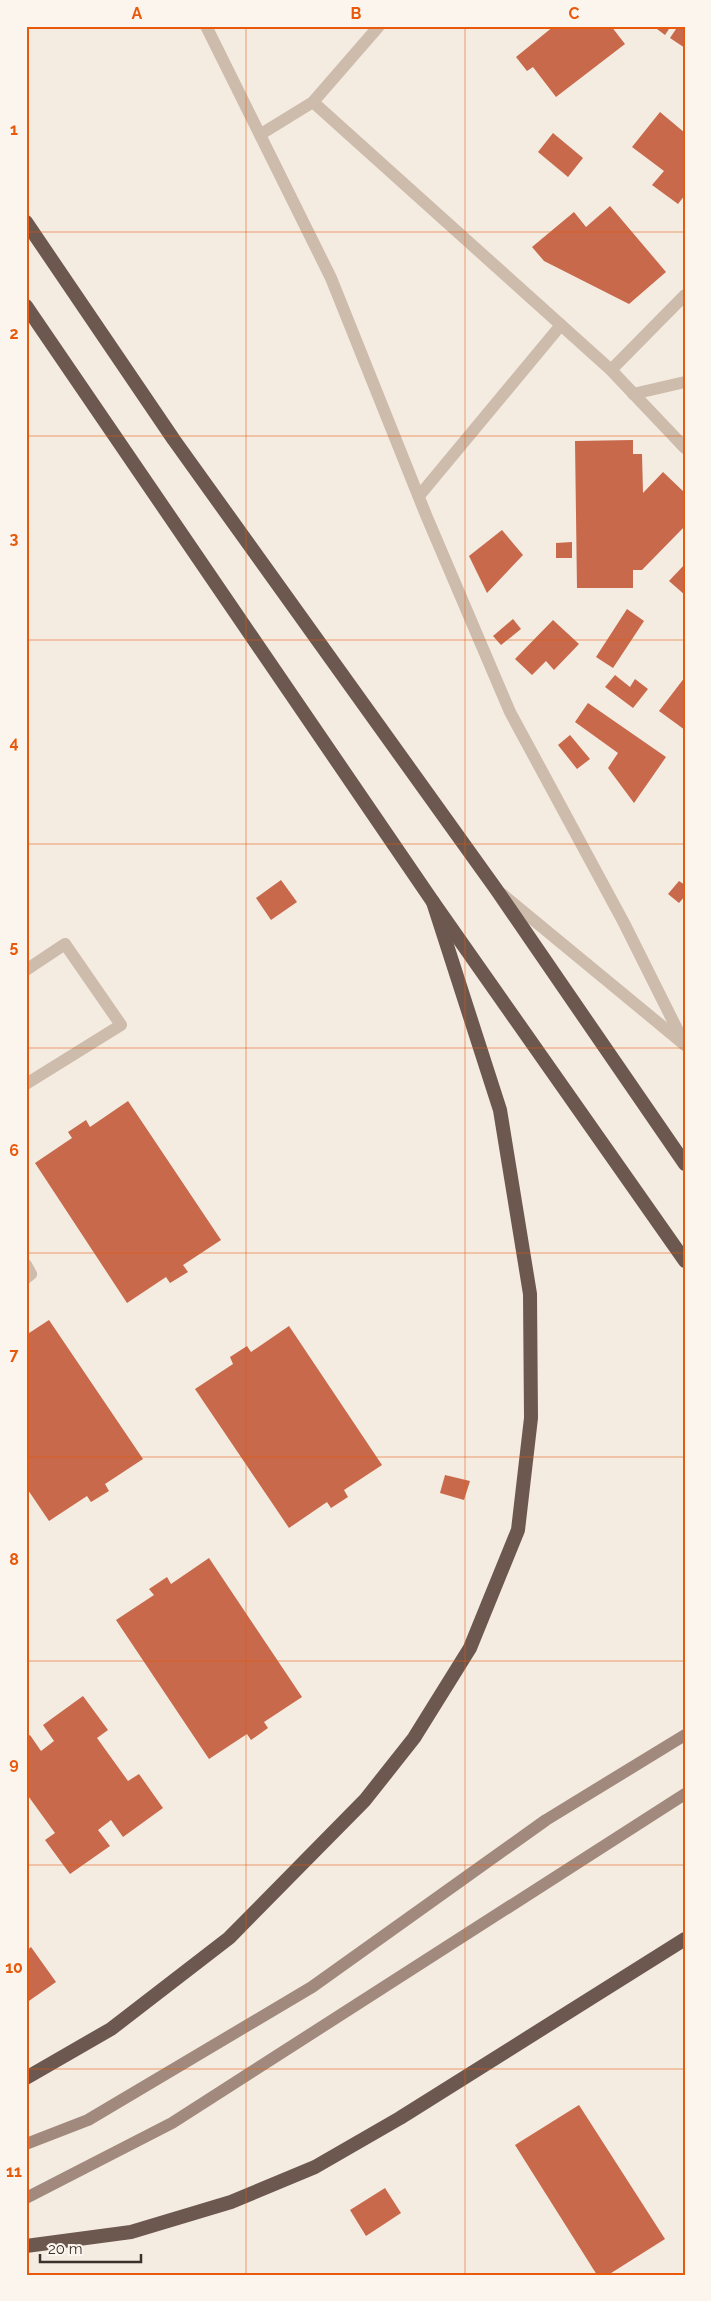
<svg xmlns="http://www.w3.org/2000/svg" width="711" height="2301" font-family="Raleway,sans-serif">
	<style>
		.building { fill: #c8694b }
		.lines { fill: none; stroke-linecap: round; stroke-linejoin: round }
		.minor { stroke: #cdbbac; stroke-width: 12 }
		.tertiary { stroke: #cdbbac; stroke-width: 12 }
		.secondary { stroke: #a18a7d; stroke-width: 12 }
		.trunk { stroke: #6c584f; stroke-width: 14 }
		.grid { fill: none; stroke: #e8590c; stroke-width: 1; stroke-opacity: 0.55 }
		.neatline { fill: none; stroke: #e8590c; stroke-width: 2 }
		.grid-label { font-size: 16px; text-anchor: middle; font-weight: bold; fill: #e8590c }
	</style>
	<rect width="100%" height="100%" fill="#f4ebe1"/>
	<g class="building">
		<polygon points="554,26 602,26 604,28 611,26 625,44 556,97 533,67 527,71 516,57"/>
		<polygon points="653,26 671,26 665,35"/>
		<polygon points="678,26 685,26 685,48 670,38"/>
		<polygon points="660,112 685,133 685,195 678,204 652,185 664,171 632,147"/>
		<polygon points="553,133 583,158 568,177 538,152"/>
		<polygon points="610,206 666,272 629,304 544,261 532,247 574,212 586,227"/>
		<polygon points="633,440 633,454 642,454 643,493 663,472 685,493 685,526 642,570 633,570 633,588 577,588 575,441"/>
		<polygon points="502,530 523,555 487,593 469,556"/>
		<polygon points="572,542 572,558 556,558 556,543"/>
		<polygon points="685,564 685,595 669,581"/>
		<polygon points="627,609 644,621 613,668 596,657"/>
		<polygon points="513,619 521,629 501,645 493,636"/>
		<polygon points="553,620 579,644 554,670 546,661 532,675 515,659"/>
		<polygon points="615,675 630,687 635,679 648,689 633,708 605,687"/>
		<polygon points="685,677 685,730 659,711"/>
		<polygon points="588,703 666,757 634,803 608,768 618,753 575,722"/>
		<polygon points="570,735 590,759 577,769 558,745"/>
		<polygon points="281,880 297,902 271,920 256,898"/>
		<polygon points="679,881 685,885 685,896 679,903 668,894"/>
		<polygon points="128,1101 221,1240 183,1265 188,1272 170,1283 166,1277 127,1303 35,1163 72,1138 68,1132 86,1120 90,1127"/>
		<polygon points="49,1320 143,1459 105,1484 109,1491 91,1502 87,1496 49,1521 26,1487 26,1335"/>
		<polygon points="289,1326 382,1465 344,1490 348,1497 331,1508 327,1502 289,1528 195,1389 233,1364 230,1357 247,1346 251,1352"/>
		<polygon points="445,1475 470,1481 464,1500 440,1493"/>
		<polygon points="209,1558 302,1697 264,1722 268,1728 251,1740 247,1734 209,1759 116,1620 154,1595 149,1589 167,1577 171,1584"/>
		<polygon points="83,1696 108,1730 97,1738 128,1781 139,1774 163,1808 123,1837 111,1820 98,1830 110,1846 70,1874 45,1840 55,1833 26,1793 26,1737 30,1735 41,1751 54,1741 43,1725"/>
		<polygon points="31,1947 56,1982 26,2003 26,1951"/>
		<polygon points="579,2105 665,2239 608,2275 597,2275 515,2145"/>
		<polygon points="385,2188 401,2213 366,2236 350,2210"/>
	</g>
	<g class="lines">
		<g class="minor">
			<polyline points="206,26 331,278 426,515 510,712 624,923 685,1045"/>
			<polyline points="313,102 611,370 685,448"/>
			<polyline points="261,134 313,102 379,26"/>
			<polyline points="611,370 685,295"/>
			<polyline points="633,394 685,382"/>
			<polyline points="419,496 561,325"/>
			<polyline points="26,970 65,944 121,1025 26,1084"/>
			<polyline points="26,1265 31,1274 26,1278"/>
		</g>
		<polyline class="tertiary" points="502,894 685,1045"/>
		<g class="secondary">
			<polyline points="26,2144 88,2120 312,1987 546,1820 685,1735"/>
			<polyline points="26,2198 172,2123 685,1794"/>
		</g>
		<g class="trunk">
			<polyline points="26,222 174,440 496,889 685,1164"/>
			<polyline points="26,306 433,902 685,1261"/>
			<polyline points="26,2078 111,2029 229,1938 365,1800 414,1738 470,1648 518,1530 531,1418 530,1294 500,1110 433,902"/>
			<polyline points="26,2246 131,2232 231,2202 315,2167 400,2118 685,1939"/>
		</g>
	</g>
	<path class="grid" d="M246,26v2249M465,26v2249M26,232h659M26,436h659M26,640h659M26,844h659M26,1048h659M26,1253h659M26,1457h659M26,1661h659M26,1865h659M26,2069h659"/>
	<rect width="711" height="2301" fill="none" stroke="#fbf5ee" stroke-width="55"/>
	<path d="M40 2254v8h101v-8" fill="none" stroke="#3b302b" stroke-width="2.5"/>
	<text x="48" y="2254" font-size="15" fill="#3b302b" stroke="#fbf5ee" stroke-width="4" paint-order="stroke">20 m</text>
	<rect x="28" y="28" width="656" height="2246" class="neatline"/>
	<g class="grid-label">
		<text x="137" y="19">A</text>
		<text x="356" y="19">B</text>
		<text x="574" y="19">C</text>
		<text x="14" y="135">1</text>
		<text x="14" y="339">2</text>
		<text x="14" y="544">3</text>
		<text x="14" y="748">4</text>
		<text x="14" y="952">5</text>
		<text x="14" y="1156">6</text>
		<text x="14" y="1360">7</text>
		<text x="14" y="1565">8</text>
		<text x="14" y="1769">9</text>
		<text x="14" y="1973">10</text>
		<text x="14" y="2177">11</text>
	</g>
</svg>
